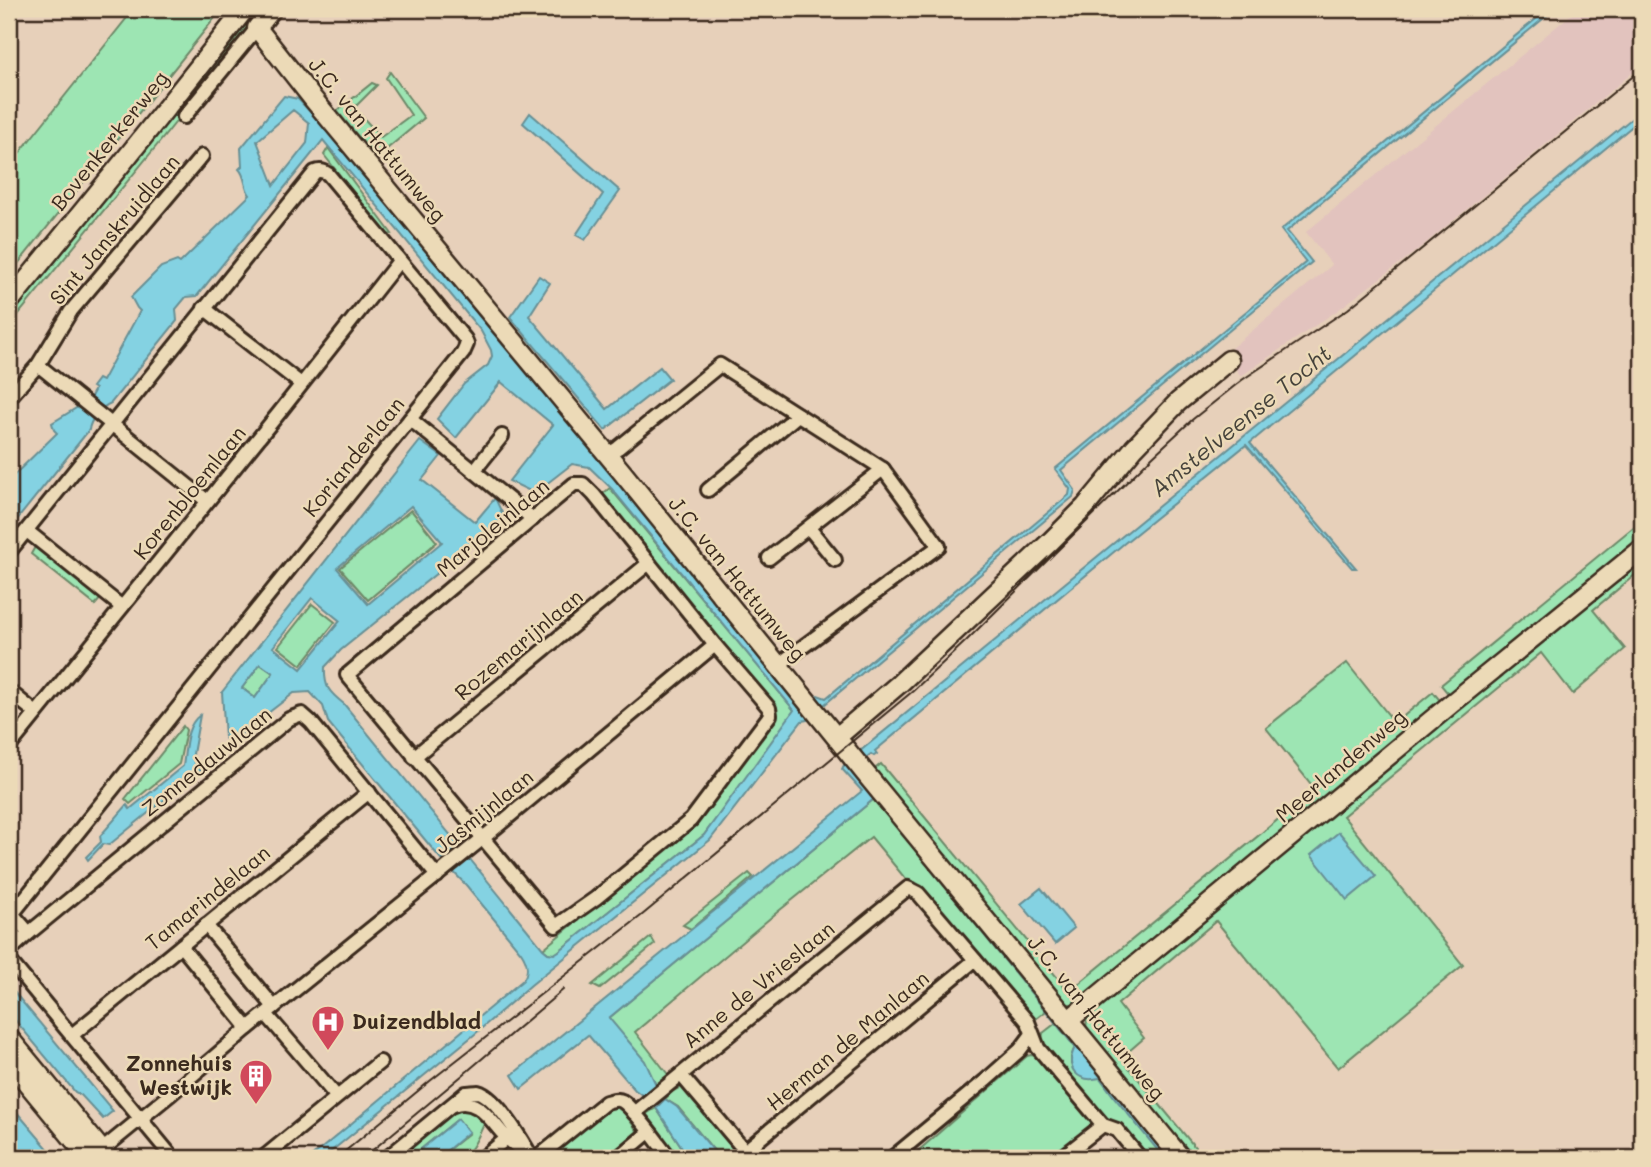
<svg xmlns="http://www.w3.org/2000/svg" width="1651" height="1167" font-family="Mali,sans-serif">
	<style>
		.built { fill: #e2c3be }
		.green { fill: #9de5b3; stroke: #6c8868; stroke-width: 2 }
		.water { fill: #84d2e2; stroke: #678f94; stroke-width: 2; fill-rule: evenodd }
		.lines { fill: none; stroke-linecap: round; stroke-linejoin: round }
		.street-casing { stroke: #3b2a1e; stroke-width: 18 }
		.secondary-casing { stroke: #3b2a1e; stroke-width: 23 }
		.street { stroke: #ecdab7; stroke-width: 12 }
		.secondary { stroke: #ecdab7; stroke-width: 18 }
		.tram { stroke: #3b2a1e; stroke-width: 2 }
		.labels { text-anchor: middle; stroke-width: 5; stroke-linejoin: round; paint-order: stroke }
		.street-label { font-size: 21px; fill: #3b2a1e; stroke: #ecdab7 }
		.poi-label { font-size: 21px; font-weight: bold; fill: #3b2a1e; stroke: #ecdab7; text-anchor: start }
		.water-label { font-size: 23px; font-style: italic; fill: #46433b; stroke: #ecdab7 }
	</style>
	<rect width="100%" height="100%" fill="#e7d0ba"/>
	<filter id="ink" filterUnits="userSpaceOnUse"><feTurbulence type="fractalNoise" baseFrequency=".0143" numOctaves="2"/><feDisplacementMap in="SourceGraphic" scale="14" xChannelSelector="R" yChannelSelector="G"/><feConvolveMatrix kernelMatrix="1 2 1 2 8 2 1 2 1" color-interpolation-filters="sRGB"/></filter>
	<g filter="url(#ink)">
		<polygon class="built" points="1578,9 1642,9 1642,65 1415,252 1338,310 1241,376 1224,354 1332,265 1306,232"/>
		<g class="green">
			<polygon points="134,9 222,9 9,275 9,166"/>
			<polygon points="254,9 266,9 163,138 9,326 9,315"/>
			<polygon points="390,72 424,118 376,158 337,111 372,83 377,85 354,108 381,137 411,115 386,78"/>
			<polygon points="328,148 392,234 387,235 324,155"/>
			<polygon points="610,488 795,711 704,835 554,955 548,953 543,949 695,823 774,717 600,496"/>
			<polygon points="411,510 437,542 368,600 340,568"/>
			<polygon points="1642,520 1642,540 1451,697 1441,685"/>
			<polygon points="36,545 102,597 95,605 31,554"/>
			<polygon points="1642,555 1642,569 1593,610 1625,649 1573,694 1541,653 1343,816 1463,965 1338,1068 1216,921 1118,1004 1144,1038 1121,1058 1204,1158 1188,1158 1086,1030 1087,1017"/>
			<polygon points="312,604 335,622 301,665 278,647"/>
			<polygon points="1347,663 1395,723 1433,692 1443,704 1081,1000 1072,1004 1064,1004 870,773 881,764 1065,987 1071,990 1315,789 1266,728"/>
			<polygon points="260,664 273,673 255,698 242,688"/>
			<polygon points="183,726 186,730 179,764 130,804 125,799"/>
			<polygon points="874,799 1046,1011 1033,1021 928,893 915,882 908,882 871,837 775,914 635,1032 670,1077 657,1087 609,1018"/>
			<polygon points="749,873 753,877 691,929 683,925"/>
			<polygon points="651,937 655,944 600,989 592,985"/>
			<polygon points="1056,1023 1075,1047 1071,1057 1071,1064 1100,1077 1167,1158 1148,1158 1120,1125 1107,1121 1045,1047 1042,1039 1043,1033"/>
			<polygon points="1031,1055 1036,1056 1093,1123 1091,1129 1055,1158 910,1158 1027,1056"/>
			<polygon points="683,1086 741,1158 720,1158 678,1107 665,1099 673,1091"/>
			<path d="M459,1107l16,3 11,10c-5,10 -14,34 -25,38 -6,2 -17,0 -23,0l31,-25 -11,-14 -48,39h-18l52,-42z"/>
			<polygon points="620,1107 638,1132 635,1140 612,1158 554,1158 557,1150 605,1108"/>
			<polygon points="656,1108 689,1158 675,1158 643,1116"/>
		</g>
		<g class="water">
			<polygon points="1548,9 1555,9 1287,231 1312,262 1061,470 1075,490 1073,497 824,705 822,708 816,696 818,695 826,698 1069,495 1070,489 1055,469 1306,262 1281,230"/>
			<path d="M284,96l14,3 33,35 119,147 169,201 193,237 -10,2 -92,119 -179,145 -56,49 -152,124h-13l213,-178c7,-10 4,-19 -2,-28l-55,-67 -26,-27 -112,-136 -5,-16 -13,-14 -16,1 -61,47 -5,1 -3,-3 -3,-46 198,-251 21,15 -19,24 53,42 20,-24 9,19 -6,7 -157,126 -16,17c-1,20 4,25 19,37l199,245 5,4 6,1 5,-3 145,-116 90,-125 -182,-221 -23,-22 -17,-3 -36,28 -6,-1 -21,-10 44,-56 -52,-43 -45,56 -19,-19 27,-35 24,-19 4,-9 -1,-6 -10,-19 -158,-191 -126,156 -11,1 -10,12 1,12 -66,82c-10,4 -21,17 -22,27l-77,96h-3v-46l48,-47 -3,-3 -2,-7 37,-23 6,-11 -3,-2 6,-8 4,2 38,-70 -3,-3 -6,-11 30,-30 16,-6 3,2 70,-68c-6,-7 -4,-19 -11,-26l3,-3 -1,-18zM293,110l16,13 -2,20 -33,42 -17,-44zM411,506l31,36 -74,62 -31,-36zM312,598l28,23 -39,48 -28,-22zM260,664l13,9 -18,25 -13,-10z"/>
			<polygon points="1642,110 1642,118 1250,443 1356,568 1352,568 1246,445 1127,541 875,751 877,754 874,756 871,754 864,759 857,756 859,752"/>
			<polygon points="530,113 620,191 585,240 576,235 603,194 523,123"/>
			<polygon points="539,276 550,283 529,316 607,409 660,367 670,379 605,430 510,317"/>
			<path d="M200,715l-7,39 1,8 7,8 -92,75 -6,-1 -15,16 -2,-3 15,-15 -1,-6 27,-31 3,4 53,-43c3,-18 2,-40 17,-51z"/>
			<path d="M845,763h4l326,395h-11l-50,-61 -14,-19c-22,5 -36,-9 -25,-31l-201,-248 -265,219 36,43 12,26 -12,10 -10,-7 -47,-55 -67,54 -9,-14 350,-284 -20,-22z"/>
			<polygon points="1339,832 1376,876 1347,900 1311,855"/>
			<polygon points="1041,888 1074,928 1055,944 1021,904"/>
			<polygon points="9,986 113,1111 103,1119 81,1095 75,1092 9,1013"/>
			<polygon points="665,1099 677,1107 720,1158 689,1158 656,1108"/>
			<polygon points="9,1103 56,1158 9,1158"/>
			<polygon points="458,1119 469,1132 438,1158 410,1158"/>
		</g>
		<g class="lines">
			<defs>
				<g id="street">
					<polyline points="184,117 257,28"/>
					<polyline points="204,308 301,384"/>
					<polyline points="38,365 207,501"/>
					<polyline points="9,398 38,365 71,311 202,156"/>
					<polyline points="410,419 533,519"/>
					<polyline points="607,455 618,448 720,365 883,469 939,546 789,657 778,666"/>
					<polyline points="474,471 502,436"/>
					<polygon points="574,484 583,484 594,495 715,645 769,708 770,715 691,820 596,898 556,926 347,675"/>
					<polyline points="708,490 798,415"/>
					<polyline points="809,528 835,560"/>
					<polyline points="27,531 122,607"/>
					<path d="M9,552l306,-380c5,-2 9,-1 13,2l137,165 2,5 -4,9 -450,560"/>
					<polyline points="769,558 883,469"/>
					<polyline points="9,691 36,713"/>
					<polyline points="9,747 279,413 399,261"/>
					<polyline points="414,757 649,563"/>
					<polyline points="9,910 29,933"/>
					<polyline points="206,925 274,1007"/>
					<polyline points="181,946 248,1028"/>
					<polyline points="9,951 29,933 289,719 302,714 311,722 437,876"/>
					<polyline points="9,960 173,1158"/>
					<polyline points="266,1014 337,1097"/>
					<polyline points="72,1035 369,792"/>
					<polyline points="681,1075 751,1158"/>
					<path d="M453,1105c26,-10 39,19 55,34 5,5 12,10 18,15"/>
					<polyline points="634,1113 908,888 918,893 1028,1022 1038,1048 1103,1125 1117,1130 1140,1158"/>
					<polyline points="745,1151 975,960"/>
					<polyline points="97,1154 172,1093 248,1028 482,839 715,645"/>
					<polyline points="263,1158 380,1062"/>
					<path d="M387,1158l79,-65c2,0 10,-1 12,-1 18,4 45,50 54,66"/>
					<polyline points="483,1158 513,1133"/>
					<path d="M537,1158l69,-56c5,-1 11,-4 16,-1 11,6 39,46 48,57"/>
					<polyline points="618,1158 649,1132"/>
					<polyline points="892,1158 985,1081 1020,1050 1032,1034"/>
					<polyline points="1061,1158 1103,1125"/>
				</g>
				<g id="secondary">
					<polyline points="272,9 257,28 313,99 622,472 865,773 1181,1158"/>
					<polyline points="9,302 123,162 245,9"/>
					<polyline points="837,737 899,684 1051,541 1085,507 1134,448 1178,402 1229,360"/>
					<polyline points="1069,1020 1451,704 1642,549"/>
					<polyline points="9,1038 108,1158"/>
					<polyline points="9,1061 89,1158"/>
				</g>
			</defs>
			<use href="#street" class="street-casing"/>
			<use href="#secondary" class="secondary-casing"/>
			<use href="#street" class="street"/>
			<use href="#secondary" class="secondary"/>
			<g class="tram">
				<polyline points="337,1158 430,1081 641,916 913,691 966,641 1152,457 1193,419 1242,380 1348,309 1642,69"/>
				<polyline points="363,1158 464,1074 564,989"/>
			</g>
		</g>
	</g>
	<defs>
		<symbol id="hospital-pin" viewBox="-11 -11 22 30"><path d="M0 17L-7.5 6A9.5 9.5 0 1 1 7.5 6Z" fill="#d1495b" stroke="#ecdab7"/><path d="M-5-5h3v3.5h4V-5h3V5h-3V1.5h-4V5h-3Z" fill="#fff"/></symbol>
		<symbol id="building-pin" viewBox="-11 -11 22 30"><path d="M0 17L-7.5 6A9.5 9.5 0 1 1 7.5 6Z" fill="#d1495b" stroke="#ecdab7"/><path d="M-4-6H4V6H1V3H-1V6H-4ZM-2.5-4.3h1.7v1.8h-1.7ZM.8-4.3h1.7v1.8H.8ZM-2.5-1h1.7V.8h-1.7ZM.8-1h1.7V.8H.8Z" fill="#fff"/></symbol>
	</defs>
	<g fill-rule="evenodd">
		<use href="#hospital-pin" x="309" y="1003" width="38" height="52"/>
		<use href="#building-pin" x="237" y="1057" width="38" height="52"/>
	</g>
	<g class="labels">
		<g class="street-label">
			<text transform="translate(377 140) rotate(51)" y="7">J.C. van Hattumweg</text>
			<text transform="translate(110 141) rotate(-51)" y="7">Bovenkerkerweg</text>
			<text transform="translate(115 230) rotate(-50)" y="7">Sint Janskruidlaan</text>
			<text transform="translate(354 457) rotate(-51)" y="7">Korianderlaan</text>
			<text transform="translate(190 493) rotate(-51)" y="7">Korenbloemlaan</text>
			<text transform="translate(493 528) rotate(-40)" y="7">Marjoleinlaan</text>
			<text transform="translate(737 579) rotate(51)" y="7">J.C. van Hattumweg</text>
			<text transform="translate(519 645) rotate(-40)" y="7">Rozemarijnlaan</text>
			<text transform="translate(207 762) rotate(-39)" y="7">Zonnedauwlaan</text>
			<text transform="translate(1341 766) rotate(-40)" y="7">Meerlandenweg</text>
			<text transform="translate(484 812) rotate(-39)" y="7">Jasmijnlaan</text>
			<text transform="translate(208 898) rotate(-39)" y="7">Tamarindelaan</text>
			<text transform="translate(759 985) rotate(-39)" y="7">Anne de Vrieslaan</text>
			<text transform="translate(1096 1018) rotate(51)" y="7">J.C. van Hattumweg</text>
			<text transform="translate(848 1041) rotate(-40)" y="7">Herman de Manlaan</text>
		</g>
		<g class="poi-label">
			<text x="352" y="1029">Duizendblad</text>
			<text x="232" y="1071" text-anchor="end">Zonnehuis<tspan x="232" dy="24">Westwijk</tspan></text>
		</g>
		<g class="water-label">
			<text transform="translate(1241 421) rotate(-39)" y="8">Amstelveense Tocht</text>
		</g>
	</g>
	<rect width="1651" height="1167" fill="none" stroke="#ecdab7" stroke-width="35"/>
	<rect x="18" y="18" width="1616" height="1132" fill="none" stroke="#3b2a1e" stroke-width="2.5" filter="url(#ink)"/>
</svg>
